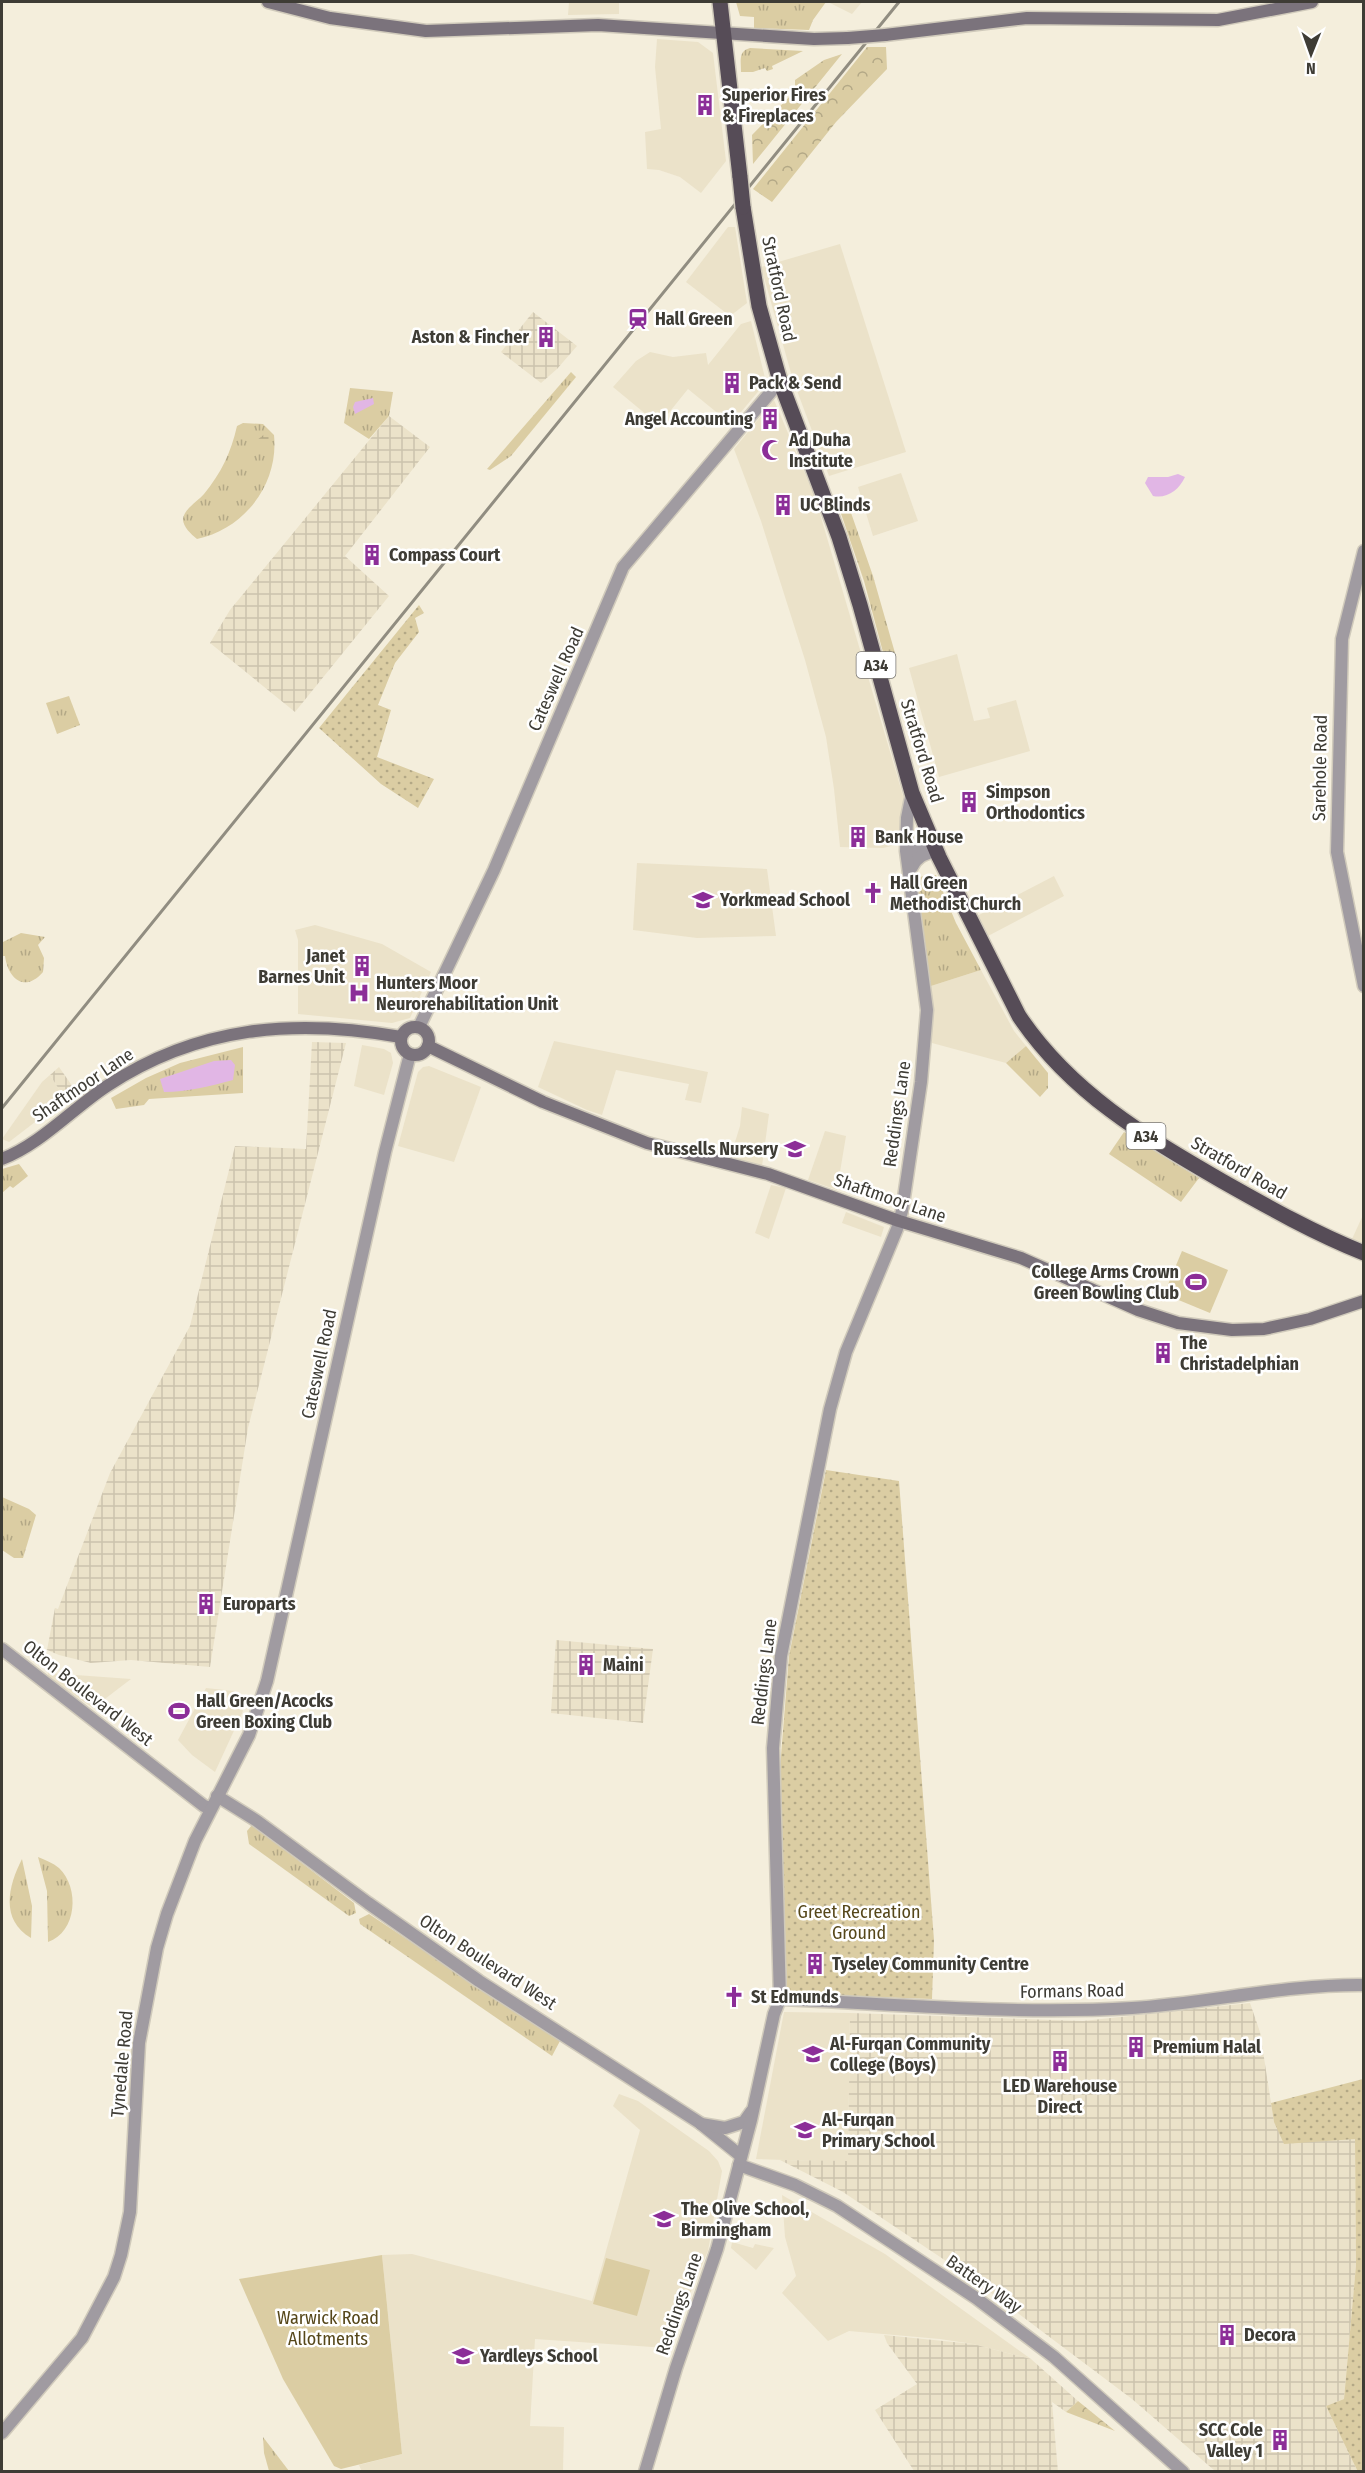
<svg xmlns="http://www.w3.org/2000/svg" width="1365" height="2473" font-family="'Fira Sans Condensed',sans-serif">
	<style>
		.built { fill: #ebe2c9 }
		.industrial { fill: url(#industrial-grid) }
		.grass { fill: url(#grass-tufts) }
		.forest { fill: url(#forest-crowns) }
		.wetland { fill: url(#wetland-marsh) }
		.park { fill: url(#park-dots) }
		.garden { fill: #dbcda3 }
		.water { fill: #e1b6e5 }
		.lines { fill: none; stroke-linecap: round; stroke-linejoin: round }
		.tertiary-casing { stroke: #d0cabb; stroke-width: 15 }
		.secondary-casing { stroke: #d0cabb; stroke-width: 15 }
		.trunk-casing { stroke: #d0cabb; stroke-width: 18 }
		.tertiary { stroke: #a09ba1; stroke-width: 12 }
		.secondary { stroke: #7b737c; stroke-width: 12 }
		.trunk { stroke: #564c57; stroke-width: 15 }
		.rail { stroke: #918d81; stroke-width: 3 }
		.secondary-bridge-casing { stroke: #d0cabb; stroke-width: 15; stroke-linecap: butt }
		.trunk-bridge-casing { stroke: #d0cabb; stroke-width: 18; stroke-linecap: butt }
		.secondary-bridge { stroke: #7b737c; stroke-width: 12 }
		.trunk-bridge { stroke: #564c57; stroke-width: 15 }
		.labels { text-anchor: middle; stroke-width: 5; stroke-linejoin: round; paint-order: stroke }
		.shield { fill: #fff; stroke: #787672; stroke-width: 1.5 }
		.shield-label { font-size: 16px; font-weight: bold; fill: #3e3c35 }
		.poi-label { font-size: 18px; font-weight: bold; fill: #3e3c35; stroke: #fff; text-anchor: start }
		.street-label { font-size: 18px; fill: #3e3c35; stroke: #fff }
		.park-label { font-size: 18px; fill: #56471a; stroke: #fff }
	</style>
	<defs>
		<pattern id="industrial-grid" width="8" height="8" patternUnits="userSpaceOnUse" patternTransform="scale(1.5)"><rect width="8" height="8" fill="#ebe2c9"/><path d="M0 4h8M4 0v8" fill="none" stroke="#cbc3ad"/></pattern>
		<pattern id="grass-tufts" width="24" height="20" patternUnits="userSpaceOnUse" patternTransform="scale(1.5)"><rect width="24" height="20" fill="#dbcda3"/><path d="M3 7l-1-3M5 7V3M7 7l1-3M15 17l-1-3M17 17v-4M19 17l1-3" fill="none" stroke="#b3a886"/></pattern>
		<pattern id="forest-crowns" width="20" height="18" patternUnits="userSpaceOnUse" patternTransform="scale(1.5)"><rect width="20" height="18" fill="#dbcda3"/><path d="M2 6a3 3 0 1 1 6 0M12 15a3 3 0 1 1 6 0" fill="none" stroke="#b3a886"/></pattern>
		<pattern id="wetland-marsh" width="20" height="14" patternUnits="userSpaceOnUse" patternTransform="scale(1.5)"><rect width="20" height="14" fill="#dbcda3"/><path d="M1 5h8M5 5V1M11 12h8M15 12V8" fill="none" stroke="#b3a886"/></pattern>
		<pattern id="park-dots" width="8" height="8" patternUnits="userSpaceOnUse" patternTransform="scale(1.5)"><rect width="8" height="8" fill="#dbcda3"/><path d="M2 2h.1M6 6h.1" fill="none" stroke="#b3a886" stroke-width="1.8" stroke-linecap="round"/></pattern>
	</defs>
	<rect width="100%" height="100%" fill="#f4eedc"/>
	<g class="built">
		<polygon points="569,2 619,2 619,14 568,15"/>
		<polygon points="828,2 862,2 852,14"/>
		<polygon points="657,39 698,42 713,53 726,161 701,193 680,177 659,170 647,169 645,132 661,129 655,67"/>
		<polygon points="728,227 735,227 747,303 730,316 686,282"/>
		<polygon points="840,244 906,452 829,476 793,380 761,267"/>
		<polygon points="751,321 766,382 731,424 688,389 659,425 613,387 636,361 650,352 673,357 706,353 708,365 741,324"/>
		<polygon points="774,400 815,497 904,799 900,844 883,848 840,847 834,789 826,737 805,660 761,521 734,449"/>
		<polygon points="901,473 918,521 873,536 858,487"/>
		<polygon points="957,654 974,721 990,718 987,708 1016,700 1030,751 939,777 909,668"/>
		<polygon points="637,863 767,869 776,936 697,938 633,930"/>
		<polygon points="1054,876 1064,896 988,936 977,916"/>
		<polygon points="315,925 382,944 431,972 410,1018 392,1023 298,1014 298,940 295,930"/>
		<polygon points="981,970 1014,1031 1026,1046 1006,1063 932,1043 931,986"/>
		<polygon points="554,1041 708,1072 701,1103 685,1100 689,1084 616,1070 602,1115 587,1110 538,1087"/>
		<polygon points="362,1045 384,1049 391,1053 393,1063 384,1095 354,1086"/>
		<polygon points="429,1066 481,1087 454,1162 398,1146 418,1072 423,1067"/>
		<polygon points="50,1075 65,1099 9,1142 2,1139 42,1082"/>
		<polygon points="742,1107 769,1114 762,1166 730,1158 740,1126"/>
		<polygon points="825,1131 846,1136 837,1190 808,1180"/>
		<polygon points="771,1185 786,1188 769,1239 755,1233"/>
		<polygon points="846,1212 884,1227 881,1237 842,1223"/>
		<polygon points="1363,1215 1363,1243 1352,1239"/>
		<polygon points="48,1673 131,1679 93,1708 47,1677"/>
		<polygon points="206,1688 234,1691 243,1711 215,1772 192,1755 178,1740"/>
		<polygon points="784,2012 850,2013 848,2162 756,2159"/>
		<polygon points="619,2094 638,2101 709,2151 718,2161 722,2171 708,2251 667,2348 535,2339 530,2426 564,2427 563,2471 362,2472 359,2465 402,2454 382,2255 412,2254 592,2301 640,2130 613,2106"/>
		<polygon points="782,2195 885,2254 1031,2359 973,2344 940,2339 849,2331 828,2341 782,2293 796,2276 785,2237"/>
		<polygon points="732,2242 753,2248 755,2244 774,2248 756,2270 731,2248"/>
	</g>
	<g class="industrial">
		<polygon points="533,312 577,346 557,369 541,383 501,352"/>
		<polygon points="389,416 430,447 345,556 389,596 295,712 210,643 230,610"/>
		<polygon points="312,1042 346,1043 248,1428 210,1667 131,1660 91,1663 59,1655 47,1650 55,1608 58,1609 110,1473 190,1326 235,1146 306,1149"/>
		<polygon points="59,1067 75,1090 65,1099 50,1075"/>
		<polygon points="556,1640 653,1649 643,1723 551,1713"/>
		<polygon points="1250,2003 1260,2032 1274,2122 1355,2139 1356,2265 1344,2399 1326,2406 1357,2470 1363,2471 1215,2471 1132,2399 970,2277 843,2192 780,2160 848,2161 850,2013 1083,2021"/>
		<polygon points="884,2335 973,2344 1031,2359 1078,2401 1066,2412 1052,2402 1058,2472 914,2471 875,2410 917,2384 887,2343"/>
	</g>
	<g class="grass">
		<polygon points="736,2 826,2 813,20 809,30 754,28 754,17 740,16"/>
		<path d="M750,48l53,3 -31,15 1,3 -6,2 -2,-3 -12,4h-12c0,-11 -3,-21 9,-24z"/>
		<polygon points="571,372 576,377 511,456 490,470 487,469"/>
		<polygon points="350,388 393,392 389,416 369,439 344,423"/>
		<path d="M243,423l20,1 11,11c5,48 -29,94 -77,104 -6,-5 -14,-12 -14,-20 1,-10 15,-18 21,-25 17,-21 27,-41 33,-68z"/>
		<polygon points="843,497 849,507 873,576 895,653 884,656 864,581 836,499"/>
		<polygon points="69,696 80,725 57,734 46,703"/>
		<polygon points="936,875 956,923 981,970 931,986 917,895 918,877"/>
		<path d="M21,933l24,4 -7,8 6,13 -1,14c-18,21 -35,7 -38,-16h-3l1,-14z"/>
		<polygon points="1026,1046 1048,1073 1048,1088 1040,1097 1006,1063"/>
		<polygon points="243,1047 243,1093 149,1099 144,1105 116,1109 111,1098 146,1078 180,1063"/>
		<polygon points="1124,1132 1199,1178 1181,1202 1109,1154"/>
		<polygon points="19,1164 28,1176 13,1188 10,1186 2,1193 2,1169"/>
		<polygon points="2,1497 29,1509 36,1515 23,1558 14,1558 2,1550"/>
		<polygon points="252,1825 354,1903 356,1913 349,1916 249,1844 247,1831"/>
		<path d="M38,1857c7,3 15,6 21,11 21,20 18,64 -11,74l-1,-51z"/>
		<path d="M22,1859l10,47 -1,32c-31,-18 -23,-52 -9,-79z"/>
		<polygon points="369,1914 560,2041 552,2056 360,1924 359,1919"/>
		<polygon points="263,2437 289,2471 269,2471 264,2453"/>
	</g>
	<g class="forest">
		<polygon points="867,47 886,47 887,69 836,122 772,202 753,189"/>
		<polygon points="842,54 753,164 752,135 795,91 795,80 824,60"/>
		<polygon points="1078,2401 1115,2431 1066,2412"/>
	</g>
	<polygon class="wetland" points="266,433 269,434 270,441 268,450 260,453 257,447 257,440"/>
	<g class="park">
		<polygon points="419,605 424,613 415,618 419,632 395,663 378,705 391,710 377,757 434,779 418,808 381,784 319,728"/>
		<polygon points="826,1470 899,1481 934,1940 932,1999 787,1994 780,1768 789,1656"/>
		<polygon points="1363,2079 1364,2079 1363,2471 1357,2470 1326,2406 1344,2399 1356,2265 1355,2139 1284,2144 1274,2122 1271,2103"/>
	</g>
	<g class="garden">
		<polygon points="1182,1251 1228,1270 1210,1313 1164,1294"/>
		<polygon points="382,2255 402,2454 341,2469 334,2466 283,2379 239,2279"/>
		<polygon points="606,2258 650,2270 637,2316 593,2304"/>
	</g>
	<g class="water">
		<polygon points="373,398 374,404 355,414 353,407 355,402"/>
		<path d="M1178,474l7,3c-6,13 -18,22 -32,19l-8,-13 3,-6h20z"/>
		<path d="M231,1060l4,5 -2,15c-23,6 -45,12 -69,12l-4,-13 54,-18z"/>
	</g>
	<g class="lines">
		<defs>
			<g id="tertiary">
				<polyline points="1364,551 1342,639 1337,852 1364,986"/>
				<polyline points="909,863 912,852 932,839"/>
				<path d="M912,867c5,-11 13,-13 24,-17"/>
				<polyline points="419,1027 494,870 623,567 780,381"/>
				<polyline points="2,1649 204,1806 210,1808"/>
				<polyline points="217,1796 257,1821 368,1903 479,1981 700,2123 741,2156"/>
				<path d="M780,1999c117,5 235,16 352,9 77,-5 154,-24 232,-23"/>
				<polyline points="701,2124 725,2128 744,2122 751,2112"/>
				<polyline points="739,2165 795,2185 837,2206 976,2298 1054,2357 1183,2472"/>
				<polyline points="2,2433 82,2338 114,2277 121,2255 130,2212 139,2043 157,1948 167,1914 195,1841 249,1735 267,1681 385,1152 410,1054"/>
				<polyline points="645,2472 676,2368 717,2249 751,2120 774,2014 780,1999 773,1748 781,1656 830,1409 846,1352 897,1229 902,1211 921,1082 927,1010 906,851 907,818 912,793"/>
			</g>
			<g id="secondary">
				<polyline points="268,2 330,18 426,31 598,25 814,39 848,38"/>
				<polyline points="885,35 1027,18 1218,20 1312,2"/>
				<circle cx="415" cy="1041" r="14"/>
				<polyline points="428,1046 543,1102 647,1143 768,1174 899,1221 1021,1258 1138,1310 1178,1323 1232,1330 1264,1329 1310,1319 1364,1301"/>
				<path d="M2,1159c39,-15 70,-50 105,-73 91,-60 188,-68 294,-49"/>
			</g>
			<g id="trunk">
				<polyline points="720,2 740,177"/>
				<path d="M743,207l16,99 21,75 59,156 21,68 52,188 27,64 80,159c51,76 125,120 203,165 46,26 92,52 142,72"/>
			</g>
		</defs>
		<use href="#tertiary" class="tertiary-casing"/>
		<use href="#secondary" class="secondary-casing"/>
		<use href="#trunk" class="trunk-casing"/>
		<use href="#tertiary" class="tertiary"/>
		<use href="#secondary" class="secondary"/>
		<use href="#trunk" class="trunk"/>
		<polyline class="rail" points="2,1108 899,2"/>
		<defs>
			<polyline id="secondary-bridge" points="848,38 885,35"/>
			<polyline id="trunk-bridge" points="740,177 743,207"/>
		</defs>
		<use href="#secondary-bridge" class="secondary-bridge-casing"/>
		<use href="#trunk-bridge" class="trunk-bridge-casing"/>
		<use href="#secondary-bridge" class="secondary-bridge"/>
		<use href="#trunk-bridge" class="trunk-bridge"/>
	</g>
	<defs>
		<symbol id="building-bare" viewBox="-9 -9 18 18"><path d="M-4-6H4V6H1V3H-1V6H-4ZM-2.5-4.3h1.7v1.8h-1.7ZM.8-4.3h1.7v1.8H.8ZM-2.5-1h1.7V.8h-1.7ZM.8-1h1.7V.8H.8Z" fill="#8c2e98" stroke="#fff" stroke-width="2.5" paint-order="stroke"/></symbol>
		<symbol id="station-bare" viewBox="-9 -9 18 18"><path d="M-3-6H3Q5-6 5-4V2Q5 4 3 4L4.5 6H3L1.5 4h-3L-3 6H-4.5L-3 4Q-5 4-5 2V-4Q-5-6-3-6ZM-3.5-4v3h7v-3ZM-3.5 1v1.5H-2V1ZM2 1v1.5H3.5V1Z" fill="#8c2e98" stroke="#fff" stroke-width="2.5" paint-order="stroke"/></symbol>
		<symbol id="mosque-bare" viewBox="-9 -9 18 18"><path d="M3.5-4.9A6 6 0 1 0 3.5 4.9A5 5 0 1 1 3.5-4.9Z" fill="#8c2e98" stroke="#fff" stroke-width="2.5" paint-order="stroke"/></symbol>
		<symbol id="church-bare" viewBox="-9 -9 18 18"><path d="M-1.2-6h2.4v3.5h3.3v2.4h-3.3V6h-2.4V-.1h-3.3v-2.4h3.3Z" fill="#8c2e98" stroke="#fff" stroke-width="2.5" paint-order="stroke"/></symbol>
		<symbol id="school-bare" viewBox="-9 -9 18 18"><path d="M0-5L7-2L0 1L-7-2ZM-4 1L0 2.5L4 1V4Q0 6-4 4Z" fill="#8c2e98" stroke="#fff" stroke-width="2.5" paint-order="stroke"/></symbol>
		<symbol id="hospital-bare" viewBox="-9 -9 18 18"><path d="M-5-5h3v3.5h4V-5h3V5h-3V1.5h-4V5h-3Z" fill="#8c2e98" stroke="#fff" stroke-width="2.5" paint-order="stroke"/></symbol>
		<symbol id="stadium-bare" viewBox="-9 -9 18 18"><path d="M0-5a6.5 5 0 1 0 0 10a6.5 5 0 1 0 0-10ZM-3.5-1.8h7v3.6h-7Z" fill="#8c2e98" stroke="#fff" stroke-width="2.5" paint-order="stroke"/></symbol>
	</defs>
	<g fill-rule="evenodd">
		<use href="#building-bare" x="690" y="90" width="30" height="30"/>
		<use href="#station-bare" x="623" y="304" width="30" height="30"/>
		<use href="#building-bare" x="531" y="322" width="30" height="30"/>
		<use href="#building-bare" x="717" y="368" width="30" height="30"/>
		<use href="#building-bare" x="755" y="404" width="30" height="30"/>
		<use href="#mosque-bare" x="757" y="435" width="30" height="30"/>
		<use href="#building-bare" x="768" y="490" width="30" height="30"/>
		<use href="#building-bare" x="357" y="540" width="30" height="30"/>
		<use href="#building-bare" x="954" y="787" width="30" height="30"/>
		<use href="#building-bare" x="843" y="822" width="30" height="30"/>
		<use href="#church-bare" x="858" y="878" width="30" height="30"/>
		<use href="#school-bare" x="688" y="885" width="30" height="30"/>
		<use href="#building-bare" x="347" y="951" width="30" height="30"/>
		<use href="#hospital-bare" x="344" y="978" width="30" height="30"/>
		<use href="#school-bare" x="780" y="1134" width="30" height="30"/>
		<use href="#stadium-bare" x="1181" y="1267" width="30" height="30"/>
		<use href="#building-bare" x="1148" y="1338" width="30" height="30"/>
		<use href="#building-bare" x="191" y="1589" width="30" height="30"/>
		<use href="#building-bare" x="571" y="1650" width="30" height="30"/>
		<use href="#stadium-bare" x="164" y="1696" width="30" height="30"/>
		<use href="#building-bare" x="800" y="1949" width="30" height="30"/>
		<use href="#church-bare" x="719" y="1982" width="30" height="30"/>
		<use href="#building-bare" x="1121" y="2032" width="30" height="30"/>
		<use href="#school-bare" x="798" y="2039" width="30" height="30"/>
		<use href="#building-bare" x="1045" y="2046" width="30" height="30"/>
		<use href="#school-bare" x="790" y="2115" width="30" height="30"/>
		<use href="#school-bare" x="649" y="2204" width="30" height="30"/>
		<use href="#building-bare" x="1212" y="2320" width="30" height="30"/>
		<use href="#school-bare" x="448" y="2341" width="30" height="30"/>
		<use href="#building-bare" x="1265" y="2425" width="30" height="30"/>
	</g>
	<g class="labels">
		<g class="shield">
			<rect x="856.5" y="652" width="39" height="26" rx="4.5"/>
			<rect x="1126.5" y="1123" width="39" height="26" rx="4.5"/>
		</g>
		<g class="shield-label">
			<text x="876" y="671">A34</text>
			<text x="1146" y="1142">A34</text>
		</g>
		<g class="poi-label">
			<text x="722" y="101">Superior Fires<tspan x="722" dy="21">&amp; Fireplaces</tspan></text>
			<text x="655" y="325">Hall Green</text>
			<text x="529" y="343" text-anchor="end">Aston &amp; Fincher</text>
			<text x="749" y="389">Pack &amp; Send</text>
			<text x="753" y="425" text-anchor="end">Angel Accounting</text>
			<text x="789" y="446">Ad Duha<tspan x="789" dy="21">Institute</tspan></text>
			<text x="800" y="511">UC Blinds</text>
			<text x="389" y="561">Compass Court</text>
			<text x="986" y="798">Simpson<tspan x="986" dy="21">Orthodontics</tspan></text>
			<text x="875" y="843">Bank House</text>
			<text x="890" y="889">Hall Green<tspan x="890" dy="21">Methodist Church</tspan></text>
			<text x="720" y="906">Yorkmead School</text>
			<text x="345" y="962" text-anchor="end">Janet<tspan x="345" dy="21">Barnes Unit</tspan></text>
			<text x="376" y="989">Hunters Moor<tspan x="376" dy="21">Neurorehabilitation Unit</tspan></text>
			<text x="778" y="1155" text-anchor="end">Russells Nursery</text>
			<text x="1179" y="1278" text-anchor="end">College Arms Crown<tspan x="1179" dy="21">Green Bowling Club</tspan></text>
			<text x="1180" y="1349">The<tspan x="1180" dy="21">Christadelphian</tspan></text>
			<text x="223" y="1610">Europarts</text>
			<text x="603" y="1671">Maini</text>
			<text x="196" y="1707">Hall Green/Acocks<tspan x="196" dy="21">Green Boxing Club</tspan></text>
			<text x="832" y="1970">Tyseley Community Centre</text>
			<text x="751" y="2003">St Edmunds</text>
			<text x="830" y="2050">Al-Furqan Community<tspan x="830" dy="21">College (Boys)</tspan></text>
			<text x="1153" y="2053">Premium Halal</text>
			<text x="1060" y="2092" text-anchor="middle">LED Warehouse<tspan x="1060" dy="21">Direct</tspan></text>
			<text x="822" y="2126">Al-Furqan<tspan x="822" dy="21">Primary School</tspan></text>
			<text x="681" y="2215">The Olive School,<tspan x="681" dy="21">Birmingham</tspan></text>
			<text x="1244" y="2341">Decora</text>
			<text x="480" y="2362">Yardleys School</text>
			<text x="1263" y="2436" text-anchor="end">SCC Cole<tspan x="1263" dy="21">Valley 1</tspan></text>
		</g>
		<g class="street-label">
			<text transform="translate(779 289) rotate(78)" y="6">Stratford Road</text>
			<text transform="translate(556 679) rotate(-66)" y="6">Cateswell Road</text>
			<text transform="translate(922 751) rotate(73)" y="6">Stratford Road</text>
			<text transform="translate(1320 768) rotate(-89)" y="6">Sarehole Road</text>
			<text transform="translate(83 1085) rotate(-34)" y="6">Shaftmoor Lane</text>
			<text transform="translate(897 1114) rotate(-82)" y="6">Reddings Lane</text>
			<text transform="translate(1239 1168) rotate(30)" y="6">Stratford Road</text>
			<text transform="translate(890 1198) rotate(19)" y="6">Shaftmoor Lane</text>
			<text transform="translate(319 1364) rotate(-78)" y="6">Cateswell Road</text>
			<text transform="translate(764 1672) rotate(-83)" y="6">Reddings Lane</text>
			<text transform="translate(88 1693) rotate(38)" y="6">Olton Boulevard West</text>
			<text transform="translate(488 1962) rotate(33)" y="6">Olton Boulevard West</text>
			<text transform="translate(1072 1991) rotate(-1)" y="6">Formans Road</text>
			<text transform="translate(122 2064) rotate(-85)" y="6">Tynedale Road</text>
			<text transform="translate(984 2284) rotate(35)" y="6">Battery Way</text>
			<text transform="translate(679 2304) rotate(-71)" y="6">Reddings Lane</text>
		</g>
		<g class="park-label">
			<text x="859" y="1918">Greet Recreation<tspan x="859" dy="21">Ground</tspan></text>
			<text x="328" y="2324">Warwick Road<tspan x="328" dy="21">Allotments</tspan></text>
		</g>
	</g>
	<rect width="1365" height="2473" fill="none" stroke="#3e3c35" stroke-width="6"/>
	<g transform="translate(1311 54) rotate(181)" stroke="#ffffff" stroke-width="4.5" paint-order="stroke">
	<path d="M0-4.5L10 22L0 15L-10 22Z" fill="#3e3c35"/>
	<text y="-9" font-size="16" font-weight="bold" text-anchor="middle" fill="#3e3c35">N</text>
	</g>
</svg>
